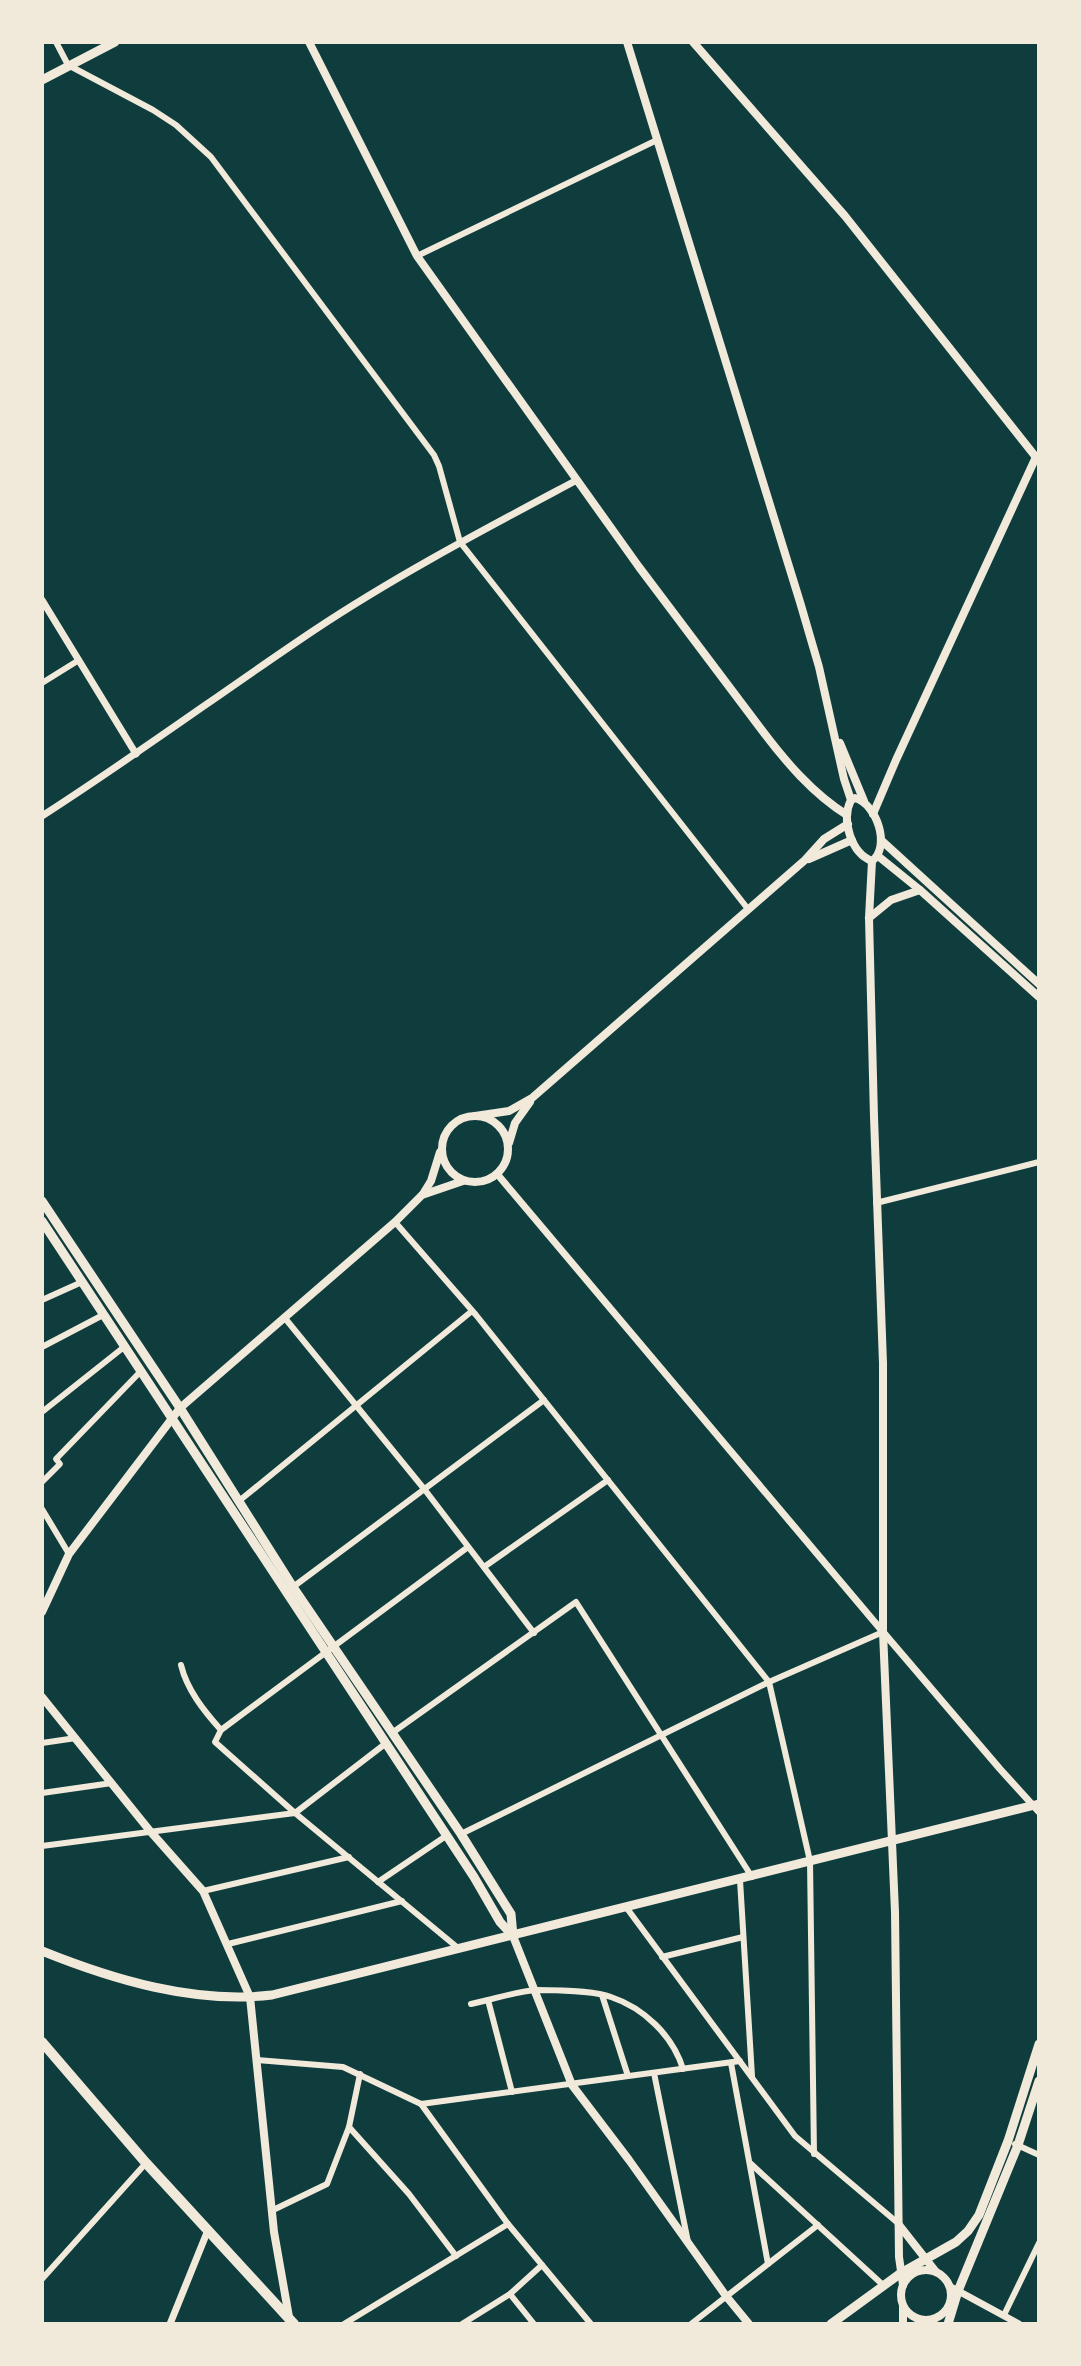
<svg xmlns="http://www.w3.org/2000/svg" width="1081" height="2366" font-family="Cabin,sans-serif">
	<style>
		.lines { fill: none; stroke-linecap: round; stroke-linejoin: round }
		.minor { stroke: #f1e9da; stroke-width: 6 }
		.tertiary { stroke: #f1e9da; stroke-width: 7 }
		.secondary { stroke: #f1e9da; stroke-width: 8 }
		.primary { stroke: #f1e9da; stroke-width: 9 }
		.trunk { stroke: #f1e9da; stroke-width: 10 }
	</style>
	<rect width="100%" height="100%" fill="#0f3d3e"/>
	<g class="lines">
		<g class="minor">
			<polyline points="56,42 68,65 153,110 176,125 211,157 434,455 439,466 460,542 748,909"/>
			<polyline points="417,256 657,140"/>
			<polyline points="42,683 79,660"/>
			<polyline points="876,1203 1039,1162"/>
			<polyline points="395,1222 476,1315 769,1682 810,1861 814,2154"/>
			<polyline points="42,1300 82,1282"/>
			<polyline points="284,1317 425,1490 534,1633"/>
			<polyline points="42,1347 103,1315"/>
			<polyline points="42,1412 124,1347"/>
			<polyline points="42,1482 60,1464 56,1459 141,1371"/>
			<polyline points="239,1501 472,1311"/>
			<polyline points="42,1509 69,1554"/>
			<polyline points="484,1567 608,1480"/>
			<polyline points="293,1587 544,1400"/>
			<path d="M181,1665c6,25 23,46 40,65"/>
			<polyline points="392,1733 576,1602 752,1877"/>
			<polyline points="42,1743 76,1738"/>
			<polyline points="42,1793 112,1783"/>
			<polyline points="461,1834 769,1682 883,1632"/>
			<polyline points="42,1846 295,1813 385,1744"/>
			<polyline points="740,1880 752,2076"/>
			<polyline points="378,1882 446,1836"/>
			<polyline points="203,1891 349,1857"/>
			<polyline points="626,1907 795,2136 899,2224"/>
			<polyline points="228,1944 402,1901"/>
			<polyline points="458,1948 295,1813 215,1742 221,1730 468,1547"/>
			<polyline points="662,1957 743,1937"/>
			<polyline points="602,1995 628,2076"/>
			<polyline points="471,2004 488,2000"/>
			<polyline points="257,2060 343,2067 421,2104 740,2061"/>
			<polyline points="731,2063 768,2264"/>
			<polyline points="654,2073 688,2242"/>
			<path d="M512,2092l-24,-92c16,-4 33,-9 49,-10 17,0 58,1 74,7 33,11 62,39 72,72"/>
			<polyline points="421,2104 508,2224 591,2324"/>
			<polyline points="349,2127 409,2194 456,2256"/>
			<polyline points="1015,2144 1039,2155"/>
			<polyline points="750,2163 883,2285"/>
			<polyline points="271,2211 327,2184 349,2127 360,2074"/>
			<polyline points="42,2279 146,2163"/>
			<polyline points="510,2294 534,2324"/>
			<polyline points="1004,2315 1039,2243"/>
			<polyline points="344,2324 508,2224"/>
			<polyline points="462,2324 510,2294 542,2265"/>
			<polyline points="691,2324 818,2225"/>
		</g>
		<g class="tertiary">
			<polyline points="42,600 136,754"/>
			<path d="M42,816c92,-59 180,-124 271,-185 84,-56 174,-103 264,-151"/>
			<polyline points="498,1175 883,1632 1000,1769 1039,1812"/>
			<polyline points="949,2286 1019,2324"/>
			<polyline points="170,2324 208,2230"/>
		</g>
		<g class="secondary">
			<path d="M309,42l108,214 222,311 122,162c24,32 52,65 86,86"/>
			<polyline points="627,42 800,602 819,667 844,779 851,800"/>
			<polyline points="693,42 845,216 1039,461"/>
			<polyline points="840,743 864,801"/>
			<path d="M855,798c22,6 36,49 17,63 -21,-8 -31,-41 -21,-61z"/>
			<polyline points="873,814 896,760 1036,457"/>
			<polyline points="881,840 1039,984"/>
			<polyline points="878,856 920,890 1039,997"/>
			<polyline points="809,859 852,840"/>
			<polyline points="872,861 869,918 874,1117 883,1363 883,1632 895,1912 899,2257 903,2285"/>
			<polyline points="869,918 891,900 920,890"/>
			<circle cx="475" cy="1149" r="33"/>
			<polyline points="475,1116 509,1111 532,1098 805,860 824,839 848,824"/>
			<polyline points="509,1143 515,1123 530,1102"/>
			<polyline points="423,1194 431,1181 440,1152"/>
			<polyline points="42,1612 69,1554 180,1408 395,1222 422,1195 463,1181"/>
			<polyline points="42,1697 150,1831 203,1891 250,1997 274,2232 289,2317"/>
			<polyline points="513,1936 572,2085 629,2160 726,2296 749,2324"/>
			<polyline points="899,2225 936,2272"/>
			<circle cx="926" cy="2295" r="25"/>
			<polyline points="903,2324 903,2306"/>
		</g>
		<g class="primary">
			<polyline points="42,80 115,42"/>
			<polyline points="42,1201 180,1408 293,1587 461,1834 511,1914 513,1936"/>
			<polyline points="42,1221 474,1877 500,1922 513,1936"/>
			<path d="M42,1951c72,29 152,53 230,44l767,-191"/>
			<polyline points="831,2324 901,2273 956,2242 968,2231 979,2215 1008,2141 1039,2044"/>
			<polyline points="948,2324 958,2291 1018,2145 1039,2081"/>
		</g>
		<polyline class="trunk" points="42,2042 146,2163 294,2324"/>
	</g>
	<rect width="1081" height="2366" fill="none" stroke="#f1e9da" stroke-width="88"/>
</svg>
